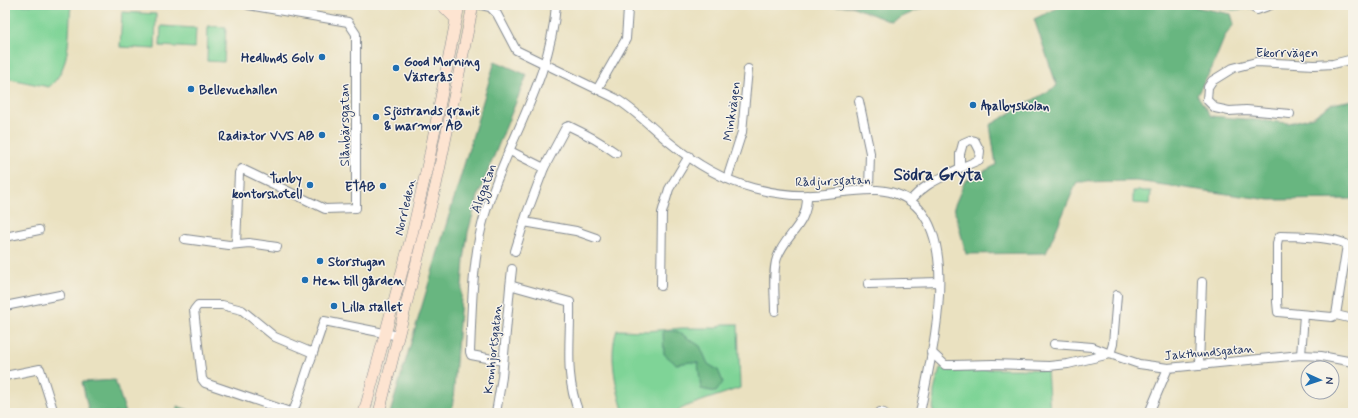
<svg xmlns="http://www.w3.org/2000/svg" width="1358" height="418" font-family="Mynerve,sans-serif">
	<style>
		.green { fill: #7fd497; stroke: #4d827a }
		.forest { fill: #67b680; stroke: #41726f }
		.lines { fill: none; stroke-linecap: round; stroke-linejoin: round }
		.street-casing { stroke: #82888f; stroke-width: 10 }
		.secondary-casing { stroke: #82888f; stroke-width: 12 }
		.street { stroke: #fff; stroke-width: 8 }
		.secondary { stroke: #fde4d1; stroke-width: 11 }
		.poi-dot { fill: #1f6fb2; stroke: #f7f3e8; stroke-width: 1.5 }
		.labels { text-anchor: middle; stroke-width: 3; stroke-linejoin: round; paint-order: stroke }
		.street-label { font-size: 13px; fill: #1b2f5e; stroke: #f7f3e8 }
		.poi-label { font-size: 13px; font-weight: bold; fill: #1b2f5e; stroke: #f7f3e8; text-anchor: start }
		.district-label { font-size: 17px; font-weight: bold; fill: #1b2f5e; stroke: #f7f3e8 }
	</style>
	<rect width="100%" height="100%" fill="#f7f3e8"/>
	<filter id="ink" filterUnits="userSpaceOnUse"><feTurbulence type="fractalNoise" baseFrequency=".025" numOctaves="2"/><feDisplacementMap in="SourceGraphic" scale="8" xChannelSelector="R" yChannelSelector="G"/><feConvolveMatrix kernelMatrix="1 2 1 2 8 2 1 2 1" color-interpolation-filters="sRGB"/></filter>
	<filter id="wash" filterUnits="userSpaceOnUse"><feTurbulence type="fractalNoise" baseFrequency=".012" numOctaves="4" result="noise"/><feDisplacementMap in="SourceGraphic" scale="16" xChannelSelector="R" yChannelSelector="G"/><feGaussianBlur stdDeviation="0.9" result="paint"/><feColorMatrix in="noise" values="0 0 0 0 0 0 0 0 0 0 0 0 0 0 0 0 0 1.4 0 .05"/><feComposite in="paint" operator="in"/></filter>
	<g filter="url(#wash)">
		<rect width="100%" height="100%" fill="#eae1c0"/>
		<g class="green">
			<path d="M5,5h66c-3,27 1,63 -22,82l-44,-9z"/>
			<polygon points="1206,5 1243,5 1245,9 1233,10"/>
			<polygon points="122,12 156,14 155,49 120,47"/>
			<polygon points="161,26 196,28 195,48 160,46"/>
			<polygon points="208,26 226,27 224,62 207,61"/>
			<polygon points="1133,191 1151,191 1150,204 1133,203"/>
			<path d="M723,324h15l2,64 -53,18 -14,7h-49c-8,-25 -16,-58 -7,-83l30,1 35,-3h35z"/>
			<path d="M940,368c36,2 71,0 107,2l3,43h-117l1,-22z"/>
		</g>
		<g class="forest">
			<polygon points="929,5 891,22 851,6 759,6"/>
			<polygon points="1064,5 1185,5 1231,14 1234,24 1225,36 1212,68 1197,95 1211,116 1289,123 1313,117 1331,104 1353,100 1353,199 1270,200 1136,181 1077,182 1046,253 966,254 954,207 965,181 996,165 990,125 1057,86 1034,19"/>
			<polygon points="495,61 527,75 479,193 468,232 464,260 452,413 390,413"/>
			<polygon points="663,331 677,331 700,346 708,364 718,370 723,382 716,392 701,389 698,363 691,362 676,364 664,354"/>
			<polygon points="115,380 126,413 89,413 82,382"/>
			<polygon points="177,406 198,413 178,413"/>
		</g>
	</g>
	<g filter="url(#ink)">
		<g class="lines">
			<defs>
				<g id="street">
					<path d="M481,5l9,2 7,7 19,36 99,48c20,12 36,29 54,44 24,20 54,38 84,46 19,5 41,8 60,7 21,-1 43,-6 64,-5 98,7 54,164 43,223"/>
					<polyline points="1248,5 1257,10 1271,5"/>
					<polyline points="598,88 626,39 628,9"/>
					<polyline points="859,101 870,153 869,190"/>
					<polyline points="1290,114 1246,110 1229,111 1215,108 1207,100 1208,87 1212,81 1233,68 1256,62 1315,65 1333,64 1353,59"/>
					<polyline points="510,151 544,168"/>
					<polyline points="727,179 742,132 748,69"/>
					<path d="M910,201c15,-18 30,-22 50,-33v-14l3,-11 7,-3 5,1 5,10 -1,9 -19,8"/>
					<polyline points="524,222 576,231 596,238"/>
					<polyline points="5,237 39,230"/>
					<polyline points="185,239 229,245 249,243 277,247"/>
					<polyline points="236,244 239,173 242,169 325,209 356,208 356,34 348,22 248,5"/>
					<path d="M515,251l12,-38 17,-45 22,-41 3,-1c17,8 32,16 47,27"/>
					<polyline points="868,284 939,282"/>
					<polyline points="661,286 662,213 669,189 689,156"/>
					<polyline points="510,287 512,269"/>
					<polyline points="5,306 60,295"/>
					<path d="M775,311c0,-14 -3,-40 2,-53 9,-25 31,-32 30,-63"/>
					<path d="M1336,315l11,-70c-10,-8 -53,-9 -67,-9l-2,3 -1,5v58l1,10 54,5 4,-2 17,4"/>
					<polyline points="1054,344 1092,347 1110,354 1113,344 1117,295"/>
					<polyline points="931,352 945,365 952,365 993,364 1049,366 1068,364 1110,354 1139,364 1168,368 1301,355 1321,356 1353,362"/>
					<polyline points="313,353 295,407 290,412 205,383 202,379 194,310 198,305 222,305 242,310 275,337 313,353 324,321 399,336"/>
					<polyline points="1301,355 1304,315"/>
					<path d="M503,361l-32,-6 -1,-3c2,-46 2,-94 15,-138 21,-71 66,-134 71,-209"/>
					<polyline points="1199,365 1202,282"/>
					<polyline points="5,376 40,369 54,413"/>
					<polyline points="880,412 884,413"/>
					<path d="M496,413l6,-36 8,-90 3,-1 57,16c1,39 -6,73 9,111"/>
					<polyline points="1149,413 1168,368"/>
				</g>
				<g id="secondary">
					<polyline points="442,5 456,19"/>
					<polyline points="364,413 412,234 430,154 459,5"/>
					<polyline points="379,413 436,185 473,5"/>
				</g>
			</defs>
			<use href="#street" class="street-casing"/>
			<use href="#secondary" class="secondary-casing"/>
			<use href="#street" class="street"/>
			<use href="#secondary" class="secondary"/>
		</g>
	</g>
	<g class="poi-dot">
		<circle cx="322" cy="57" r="4"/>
		<circle cx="396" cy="68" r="4"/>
		<circle cx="191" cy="89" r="4"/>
		<circle cx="973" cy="105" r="4"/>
		<circle cx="376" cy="117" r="4"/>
		<circle cx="322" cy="135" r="4"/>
		<circle cx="310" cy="185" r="4"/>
		<circle cx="383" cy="186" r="4"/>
		<circle cx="320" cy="261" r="4"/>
		<circle cx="305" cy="280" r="4"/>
		<circle cx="334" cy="306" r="4"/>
	</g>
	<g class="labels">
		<g class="street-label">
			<text x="1287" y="57">Ekorrvägen</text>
			<text transform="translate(731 111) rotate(-82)" y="5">Minkvägen</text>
			<text transform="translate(344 125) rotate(-90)" y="5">Slånbärsgatan</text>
			<text transform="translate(833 180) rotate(-2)" y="5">Rådjursgatan</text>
			<text transform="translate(483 188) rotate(-70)" y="5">Älggatan</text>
			<text transform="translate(404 207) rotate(-77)" y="5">Norrleden</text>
			<text transform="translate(492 349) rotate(-84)" y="5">Kronhjortsgatan</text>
			<text transform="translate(1209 351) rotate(-5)" y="5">Jakthundsgatan</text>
		</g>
		<g class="poi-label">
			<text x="314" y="62" text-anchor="end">Hedlunds Golv</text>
			<text x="404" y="66">Good Morning<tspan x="404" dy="15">Västerås</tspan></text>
			<text x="199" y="94">Bellevuehallen</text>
			<text x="981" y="110">Apalbyskolan</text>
			<text x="384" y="115">Sjöstrands granit<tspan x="384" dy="15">&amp; marmor AB</tspan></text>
			<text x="314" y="140" text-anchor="end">Radiator VVS AB</text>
			<text x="302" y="183" text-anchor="end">Tunby<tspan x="302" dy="15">kontorshotell</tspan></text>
			<text x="375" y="191" text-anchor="end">ETAB</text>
			<text x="328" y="266">Storstugan</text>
			<text x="313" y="285">Hem till gården</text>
			<text x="342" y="311">Lilla stallet</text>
		</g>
		<g class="district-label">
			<text x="938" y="180">Södra Gryta</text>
		</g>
	</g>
	<rect width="1358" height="418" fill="none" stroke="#f7f3e8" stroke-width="20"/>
	<g transform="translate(1320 380) rotate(93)"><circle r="19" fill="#f7f3e8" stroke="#9fa5b1"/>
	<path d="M0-3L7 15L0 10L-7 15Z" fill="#1f6fb2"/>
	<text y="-6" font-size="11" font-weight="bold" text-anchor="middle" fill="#1b2f5e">N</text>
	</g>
</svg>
